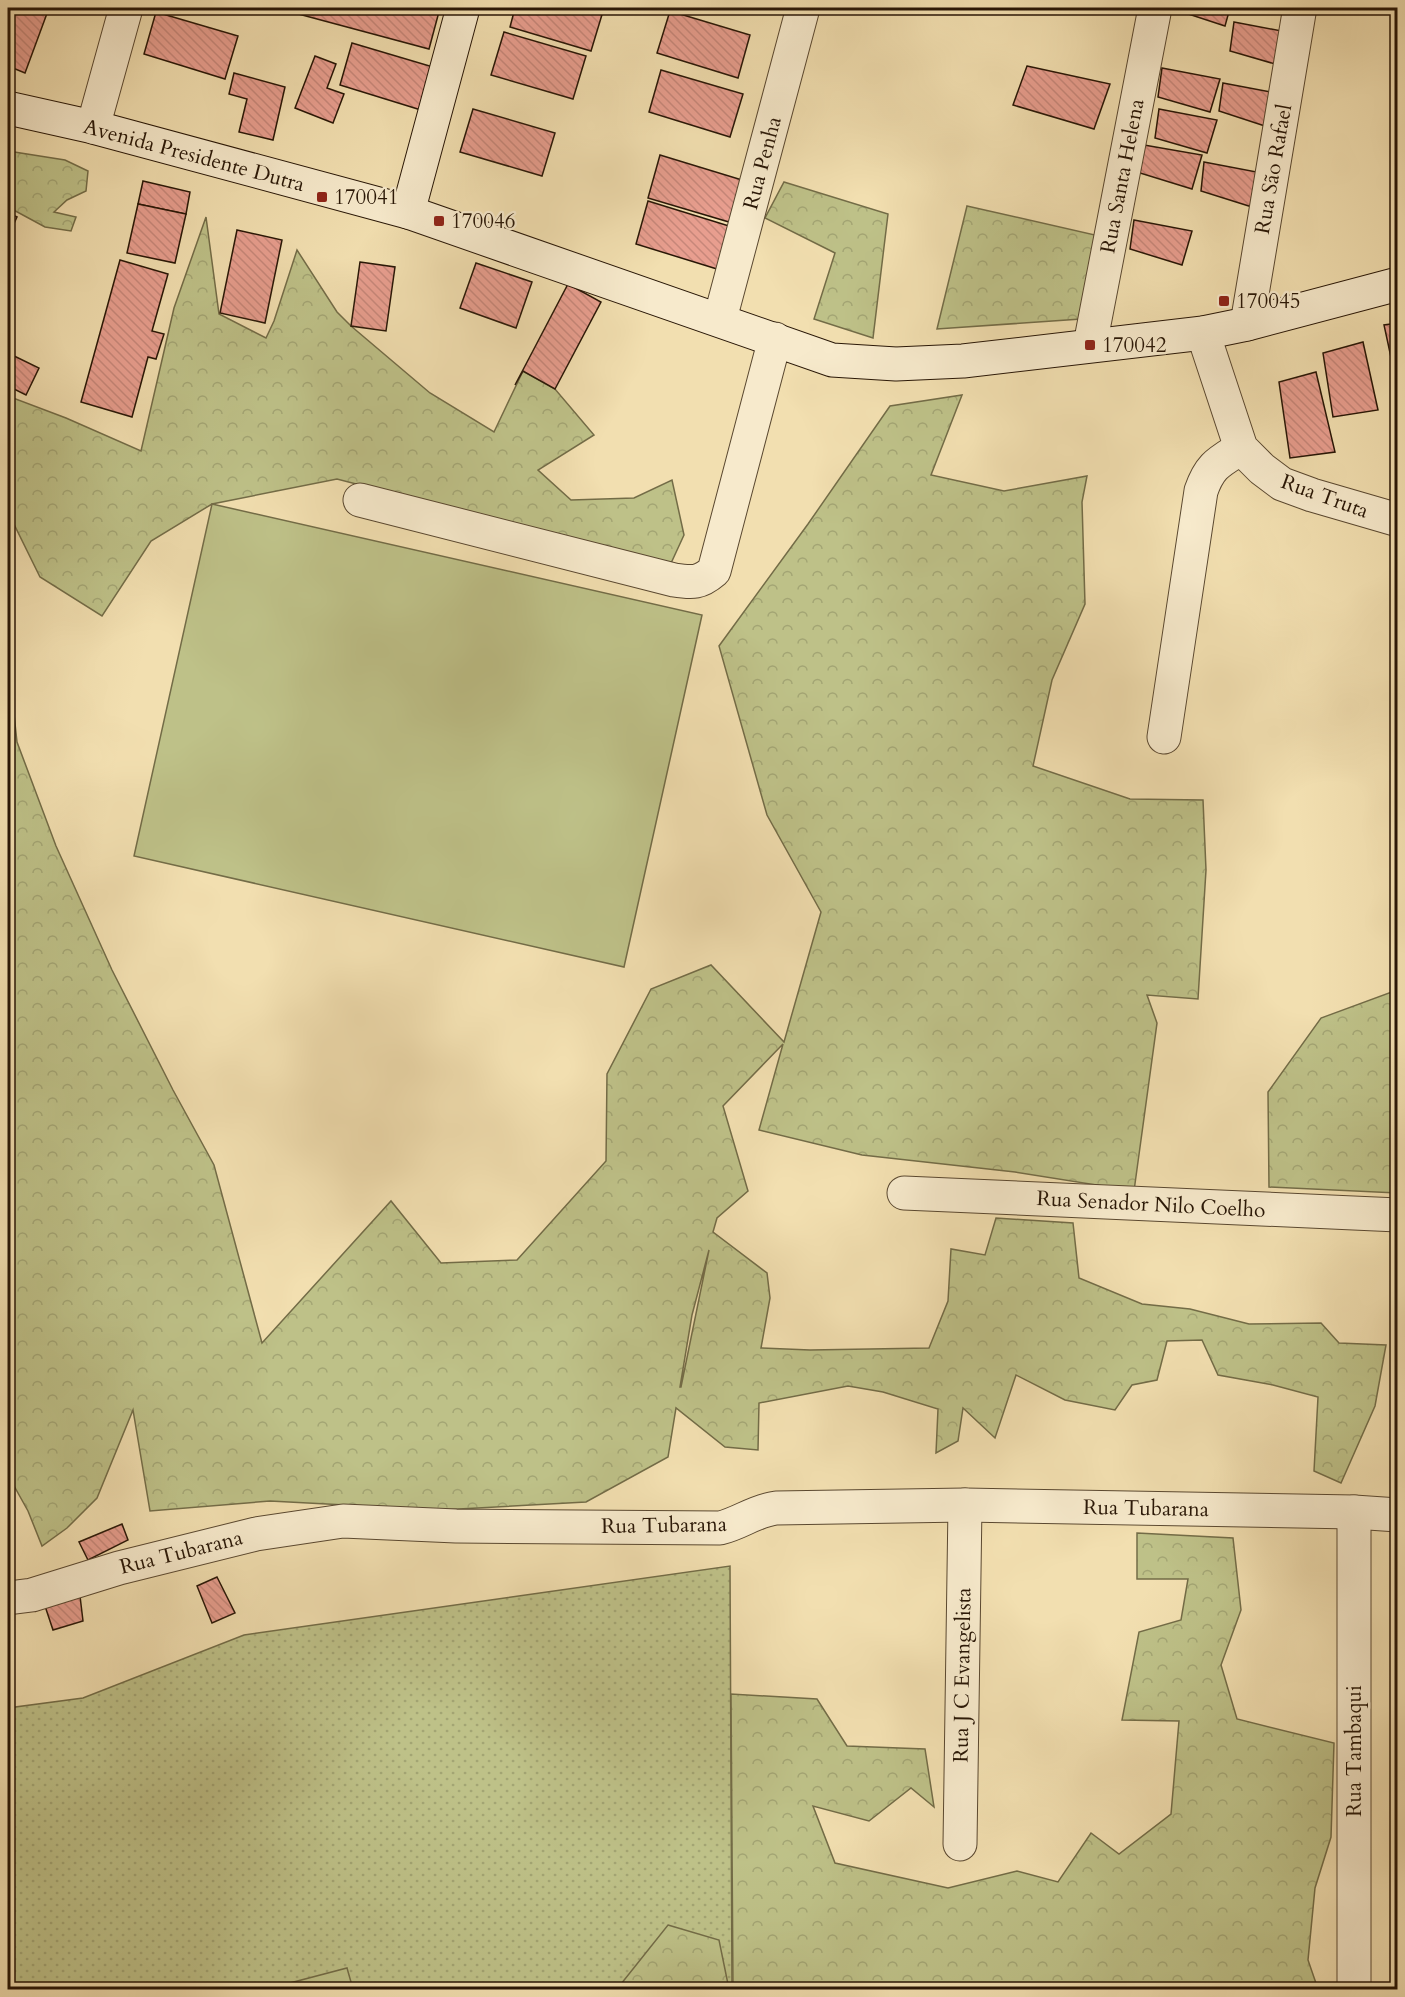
<svg xmlns="http://www.w3.org/2000/svg" width="1405" height="1997" font-family="Cardo,serif">
	<style>
		.grass { fill: url(#grass-dots); stroke: #736c47; stroke-width: 1.5 }
		.forest { fill: url(#forest-crowns); stroke: #736c47; stroke-width: 1.5; fill-rule: evenodd }
		.park { fill: #bec188; stroke: #736c47; stroke-width: 1.5 }
		.building { fill: url(#building-back-hatch); stroke: #281606; stroke-width: 1.5 }
		.lines { fill: none; stroke-linecap: round; stroke-linejoin: round }
		.street-casing { stroke: #5a4830; stroke-width: 35 }
		.secondary-casing { stroke: #281606; stroke-width: 35 }
		.street { stroke: #f7eacc; stroke-width: 33 }
		.secondary { stroke: #f7eacc; stroke-width: 33 }
		.poi-dot { fill: #8f2418; stroke: #f7eacc; stroke-width: 2 }
		.labels { text-anchor: middle; stroke-width: 4.5; stroke-linejoin: round; paint-order: stroke }
		.street-label { font-size: 21px; fill: #281606; stroke: #f7eacc }
		.poi-label { font-size: 21px; fill: #281606; stroke: #f7eacc; text-anchor: start }
	</style>
	<defs>
		<pattern id="grass-dots" width="8" height="8" patternUnits="userSpaceOnUse" patternTransform="scale(1.5)"><rect width="8" height="8" fill="#bec188"/><path d="M2 2h.1M6 6h.1" fill="none" stroke="#a3a574" stroke-width="1.8" stroke-linecap="round"/></pattern>
		<pattern id="forest-crowns" width="20" height="18" patternUnits="userSpaceOnUse" patternTransform="scale(1.5)"><rect width="20" height="18" fill="#bec188"/><path d="M2 6a3 3 0 1 1 6 0M12 15a3 3 0 1 1 6 0" fill="none" stroke="#a3a574"/></pattern>
		<pattern id="building-back-hatch" width="6" height="6" patternUnits="userSpaceOnUse" patternTransform="scale(1.5)"><rect width="6" height="6" fill="#e89e8f"/><path d="M-1 5l2 2M0 0l6 6M5-1l2 2" fill="none" stroke="#c7877a"/></pattern>
	</defs>
	<rect width="100%" height="100%" fill="#f2dfb0"/>
	<filter id="stains"><feTurbulence type="fractalNoise" baseFrequency=".00333" numOctaves="4"/><feColorMatrix values="0 0 0 0 .2 0 0 0 0 .09 0 0 0 0 .02 0 0 0 .5 -.17"/></filter>
	<radialGradient id="worn" r=".72"><stop offset=".6" stop-color="#630" stop-opacity="0"/><stop offset="1" stop-color="#630" stop-opacity=".3"/></radialGradient>
	<polygon class="grass" points="730,1566 732,1989 8,1989 8,1708 83,1698 244,1635"/>
	<g class="forest">
		<polygon points="8,151 65,160 88,171 86,191 67,200 54,212 76,217 71,231 45,227 8,207"/>
		<polygon points="784,182 888,214 873,338 814,319 835,253 765,218"/>
		<polygon points="967,206 1095,235 1081,319 937,329"/>
		<polygon points="206,217 219,314 266,338 274,321 297,250 337,312 351,326 430,393 494,432 523,371 555,389 594,435 538,470 571,500 634,498 672,480 684,535 666,574 491,519 337,479 212,504 151,541 102,616 40,577 8,512 8,396 66,418 141,451 174,308"/>
		<path d="M962,395l-31,80 73,16 83,-15 -5,26 3,102 -33,76 -19,86 97,33 73,1 3,70 -8,129 -51,-4 10,28 -23,168 -119,-19 -153,-17 -103,-25 24,-86 -60,62 25,85 -31,27 -4,14 54,41 3,25 -9,50 49,2 119,-2 19,-47 3,-52 34,6 11,-37 77,5 6,55 63,26 48,5 59,15 72,-1 18,20 47,2 -11,61 -34,77 -27,-12 4,-74 -45,-12 -55,-10 -16,-35 -35,1 -10,39 -25,5 -17,25 -50,-10 -49,-25 -21,63 -32,-30 -5,33 -22,12 2,-44 -55,-17 -35,-6 -89,17 -1,47 -33,-3 -49,-39 -8,49 -82,45 -146,8 -170,-9 -120,10 -17,-101 -36,88 -30,30 -25,18 -14,-35 -20,-36v-816l9,83 39,104 56,124 61,120 41,75 48,178 129,-142 50,62 76,-3 89,-99 1,-87 44,-85 60,-24 73,77 37,-130 -54,-97 -48,-169 89,-122 82,-118zM709,1250l-28,137h-1l12,-72z"/>
		<polygon points="1397,990 1397,1193 1269,1187 1268,1092 1321,1018"/>
		<polygon points="1137,1533 1233,1538 1241,1610 1221,1665 1237,1719 1334,1743 1331,1837 1315,1888 1308,1960 1318,1989 733,1989 731,1694 817,1699 847,1746 925,1749 934,1807 911,1788 869,1821 813,1806 835,1863 948,1888 1017,1871 1058,1882 1091,1833 1119,1854 1171,1814 1179,1721 1122,1720 1139,1632 1181,1620 1188,1579 1137,1579"/>
		<polygon points="668,1925 719,1940 729,1989 617,1989"/>
	</g>
	<g class="park">
		<polygon points="212,504 702,615 624,967 134,856"/>
		<polygon points="347,1968 353,1989 267,1989"/>
	</g>
	<g class="building">
		<polygon points="8,8 12,8 8,22"/>
		<polygon points="15,8 49,8 25,73 8,66 8,27"/>
		<polygon points="293,8 440,8 429,49 291,12"/>
		<polygon points="515,8 604,8 591,51 510,27"/>
		<polygon points="1173,8 1230,8 1225,26 1173,9"/>
		<polygon points="670,11 750,35 738,78 657,53"/>
		<polygon points="156,12 238,36 225,79 144,54"/>
		<polygon points="1234,22 1292,33 1282,66 1230,51"/>
		<polygon points="504,32 586,56 573,99 491,75"/>
		<polygon points="352,43 433,67 421,110 340,85"/>
		<polygon points="315,56 336,64 327,88 344,94 333,123 295,108"/>
		<polygon points="1027,66 1110,84 1094,129 1013,105"/>
		<polygon points="1162,68 1220,79 1210,112 1158,97"/>
		<polygon points="661,70 743,94 730,137 649,112"/>
		<polygon points="234,73 285,87 273,140 239,132 247,99 229,94"/>
		<polygon points="1223,83 1281,94 1271,128 1219,111"/>
		<polygon points="473,109 555,133 542,176 460,152"/>
		<polygon points="1159,109 1217,120 1207,153 1155,138"/>
		<polygon points="1144,145 1202,155 1192,189 1140,173"/>
		<polygon points="660,155 742,180 729,222 648,198"/>
		<polygon points="1204,162 1262,173 1252,207 1201,191"/>
		<polygon points="143,181 190,192 186,214 138,204"/>
		<polygon points="648,201 729,226 717,269 636,244"/>
		<polygon points="138,204 186,214 175,263 127,253"/>
		<polygon points="8,213 17,217 8,237"/>
		<polygon points="1134,220 1192,231 1182,265 1130,249"/>
		<polygon points="237,230 282,240 265,323 220,313"/>
		<polygon points="120,260 168,274 152,331 164,334 156,359 148,357 132,417 81,402"/>
		<polygon points="360,262 395,267 386,331 351,326"/>
		<polygon points="476,263 532,282 516,328 460,308"/>
		<polygon points="568,284 601,302 555,389 523,371 515,385"/>
		<polygon points="1398,323 1398,390 1384,325"/>
		<polygon points="1363,342 1378,410 1333,417 1323,353"/>
		<polygon points="8,353 39,368 26,395 8,386"/>
		<polygon points="1316,372 1335,452 1290,458 1279,382"/>
		<polygon points="8,1479 12,1507 8,1508"/>
		<polygon points="122,1524 128,1540 88,1560 79,1542"/>
		<polygon points="217,1577 235,1613 212,1623 197,1586"/>
		<polygon points="80,1596 83,1621 53,1630 45,1606"/>
	</g>
	<g class="lines">
		<defs>
			<g id="street">
				<polyline points="93,127 126,8"/>
				<polyline points="720,319 803,8"/>
				<polyline points="1247,324 1299,13"/>
				<polyline points="1203,333 1241,448 1262,469 1282,484 1312,495 1398,520"/>
				<polyline points="1090,345 1155,8"/>
				<path d="M360,500l314,80c19,3 26,3 40,-9l61,-232"/>
				<path d="M1164,737l37,-246c9,-26 18,-29 40,-43"/>
				<polyline points="904,1193 1398,1215"/>
				<path d="M8,1598l24,-3 87,-27 137,-34 87,-13 113,5 264,2c21,-5 34,-17 56,-20l189,-3 389,7 44,3"/>
				<polyline points="960,1844 965,1505"/>
				<polyline points="1354,1990 1354,1512"/>
			</g>
			<g id="secondary">
				<polyline points="8,108 93,127 408,212 832,360 896,364 963,361 1203,333 1247,324 1398,284"/>
				<polyline points="408,212 463,8"/>
			</g>
		</defs>
		<use href="#street" class="street-casing"/>
		<use href="#secondary" class="secondary-casing"/>
		<use href="#street" class="street"/>
		<use href="#secondary" class="secondary"/>
	</g>
	<g class="poi-dot">
		<rect x="316" y="191" width="12" height="12" rx="3"/>
		<rect x="433" y="215" width="12" height="12" rx="3"/>
		<rect x="1218" y="295" width="12" height="12" rx="3"/>
		<rect x="1084" y="339" width="12" height="12" rx="3"/>
	</g>
	<g class="labels">
		<g class="street-label">
			<text transform="translate(194 155) rotate(15)" y="7">Avenida Presidente Dutra</text>
			<text transform="translate(762 163) rotate(-75)" y="7">Rua Penha</text>
			<text transform="translate(1273 169) rotate(-80)" y="7">Rua São Rafael</text>
			<text transform="translate(1122 176) rotate(-79)" y="7">Rua Santa Helena</text>
			<text transform="translate(1325 496) rotate(20)" y="7">Rua Truta</text>
			<text transform="translate(1151 1204) rotate(3)" y="7">Rua Senador Nilo Coelho</text>
			<text transform="translate(1146 1508) rotate(1)" y="7">Rua Tubarana</text>
			<text transform="translate(664 1525) rotate(-1)" y="7">Rua Tubarana</text>
			<text transform="translate(181 1552) rotate(-14)" y="7">Rua Tubarana</text>
			<text transform="translate(962 1675) rotate(-89)" y="7">Rua J C Evangelista</text>
			<text transform="translate(1354 1751) rotate(-90)" y="7">Rua Tambaqui</text>
		</g>
		<g class="poi-label">
			<text x="334" y="204">170041</text>
			<text x="451" y="228">170046</text>
			<text x="1236" y="308">170045</text>
			<text x="1102" y="352">170042</text>
		</g>
	</g>
	<rect width="1405" height="1997" fill="none" stroke="#f2dfb0" stroke-width="30"/>
	<rect x="9" y="9" width="1387" height="1979" fill="none" stroke="#281606" stroke-width="3"/>
	<rect x="15" y="15" width="1375" height="1967" fill="none" stroke="#281606" stroke-width="1.5"/>
	<rect width="100%" height="100%" filter="url(#stains)"/>
	<rect width="100%" height="100%" fill="url(#worn)"/>
</svg>
